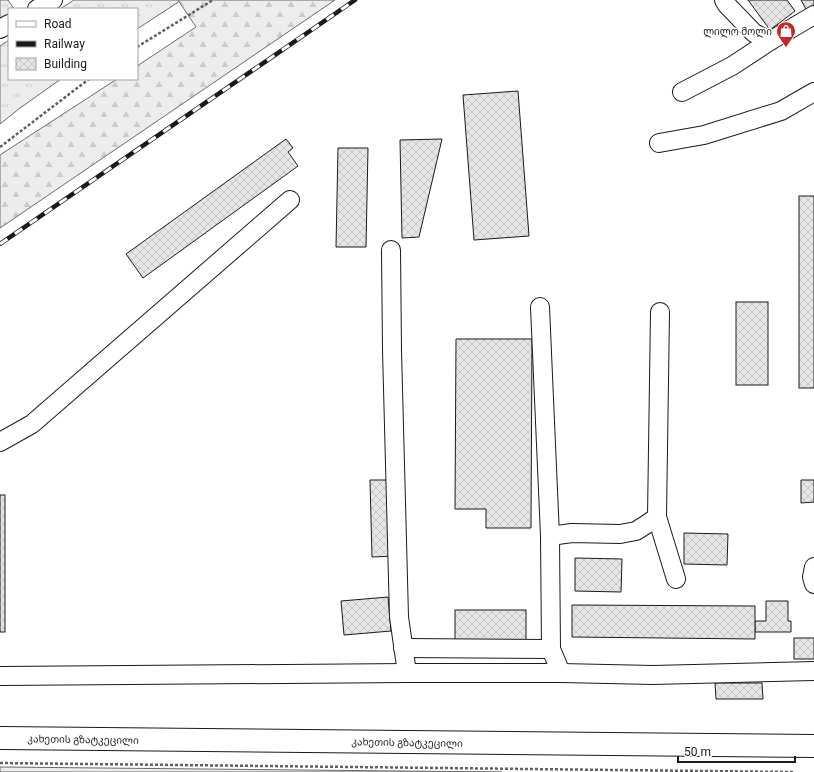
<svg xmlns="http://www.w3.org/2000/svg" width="814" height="772" font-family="Roboto,'Noto Sans Georgian',sans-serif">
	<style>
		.grass { fill: url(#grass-tufts); stroke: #6a6a6a }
		.forest { fill: url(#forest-firs); stroke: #6a6a6a }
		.building { fill: url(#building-cross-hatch); stroke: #1a1a1a }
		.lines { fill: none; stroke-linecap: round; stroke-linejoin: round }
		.minor-casing { stroke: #1a1a1a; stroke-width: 20 }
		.highway-casing { stroke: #1a1a1a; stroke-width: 24 }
		.path { stroke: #5f5f5f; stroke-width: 2.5; stroke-dasharray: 3 2; stroke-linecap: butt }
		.minor { stroke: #fff; stroke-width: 18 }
		.highway { stroke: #fff; stroke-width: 22 }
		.rail-casing { stroke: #1a1a1a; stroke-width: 4.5 }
		.rail { stroke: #fff; stroke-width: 3; stroke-dasharray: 9; stroke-linecap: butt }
		.labels { text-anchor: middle; stroke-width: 3; stroke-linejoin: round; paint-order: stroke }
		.poi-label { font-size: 10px; fill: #1a1a1a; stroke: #fff; text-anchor: end }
		.street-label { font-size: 10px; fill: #1a1a1a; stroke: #fff }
	</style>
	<defs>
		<pattern id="grass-tufts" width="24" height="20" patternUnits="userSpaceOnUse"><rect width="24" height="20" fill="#ededed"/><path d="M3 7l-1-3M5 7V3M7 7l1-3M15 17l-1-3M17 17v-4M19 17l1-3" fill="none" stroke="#cbcbcb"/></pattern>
		<pattern id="forest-firs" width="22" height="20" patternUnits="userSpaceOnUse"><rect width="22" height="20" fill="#ededed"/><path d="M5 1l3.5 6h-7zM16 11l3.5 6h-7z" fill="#cbcbcb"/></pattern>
		<pattern id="building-cross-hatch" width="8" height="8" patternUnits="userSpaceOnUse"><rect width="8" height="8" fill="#e6e6e6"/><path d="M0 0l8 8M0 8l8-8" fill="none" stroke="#c5c5c5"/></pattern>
	</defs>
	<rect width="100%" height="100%" fill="#fff"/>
	<g class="grass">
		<polygon points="0,0 8,0 14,9 9,9 9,16 0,21"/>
		<polygon points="74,0 178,0 180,1 137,29 137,9 60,9"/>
		<polygon points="9,40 9,79 61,79 20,108 0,124 0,46"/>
		<polygon points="0,767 502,772 0,772"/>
	</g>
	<polygon class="forest" points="178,0 335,0 0,228 0,155 117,79 137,79 137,66 196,27"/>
	<g class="building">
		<polygon points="748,0 787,0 795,11 770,30"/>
		<polygon points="801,0 814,0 814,7 807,11"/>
		<polygon points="518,91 529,236 474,240 463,95"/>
		<polygon points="286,139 293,148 288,152 298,166 143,278 126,254"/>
		<polygon points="442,139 419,237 402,238 400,140"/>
		<polygon points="338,148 368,148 366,247 336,247"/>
		<rect x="799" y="196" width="15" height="192"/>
		<rect x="736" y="302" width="32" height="83"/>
		<polygon points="456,339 532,339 531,528 486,528 486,509 455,509"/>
		<polygon points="370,480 393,480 395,556 372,557"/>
		<polygon points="801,480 814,480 814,502 801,503"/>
		<rect x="0" y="495" width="5" height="137"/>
		<polygon points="684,533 728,534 727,565 684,564"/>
		<polygon points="575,558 622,559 621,592 575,591"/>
		<polygon points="388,597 391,631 344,635 341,601"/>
		<polygon points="766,601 788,601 788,621 791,621 791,632 755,632 755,621 766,621"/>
		<polygon points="572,605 755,606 755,639 572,637"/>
		<rect x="455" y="610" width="71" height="30"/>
		<rect x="794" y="638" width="20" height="21"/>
		<polygon points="715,683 762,683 763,699 716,699"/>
	</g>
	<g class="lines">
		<defs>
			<g id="minor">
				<polyline points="724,0 727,5 754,33 770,41"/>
				<polyline points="37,9 53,0"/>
				<polyline points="0,29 9,24"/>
				<polyline points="682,92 732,66 770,41 814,15"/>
				<polyline points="659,143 704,135 781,111 814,92"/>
				<polyline points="391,250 392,350 399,617 407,673"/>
				<polyline points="540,307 550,536 551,649 561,673"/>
				<polyline points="0,442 32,424 290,200"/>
				<polyline points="657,517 676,579"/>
				<polyline points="550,536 572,533 620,534 636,531 647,524 657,517 660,312"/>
				<polyline points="814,567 812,577 814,584"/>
				<polyline points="403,648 551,649"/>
				<polyline points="0,676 407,673 561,673 653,675 814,671"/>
			</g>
			<polyline id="highway" points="0,738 814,746"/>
		</defs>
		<use href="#minor" class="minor-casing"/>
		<use href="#highway" class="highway-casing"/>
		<g class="path">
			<polyline points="137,47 213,0"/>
			<polyline points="0,147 89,79"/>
			<polyline points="0,763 793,772"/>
		</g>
		<use href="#minor" class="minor"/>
		<use href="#highway" class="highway"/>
		<defs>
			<polyline id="rail" points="0,244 355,0"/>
		</defs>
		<use href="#rail" class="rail-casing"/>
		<use href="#rail" class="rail"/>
	</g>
	<defs>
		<symbol id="shop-pin" viewBox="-11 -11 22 30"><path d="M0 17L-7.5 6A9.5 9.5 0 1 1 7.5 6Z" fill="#c62828" stroke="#fff"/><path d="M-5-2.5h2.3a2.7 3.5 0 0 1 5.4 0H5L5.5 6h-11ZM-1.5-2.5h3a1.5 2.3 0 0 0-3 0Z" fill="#fff"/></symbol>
	</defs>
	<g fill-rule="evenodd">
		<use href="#shop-pin" x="775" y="20" width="22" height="30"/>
	</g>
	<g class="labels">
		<g class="poi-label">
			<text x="772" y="35">ლილო მოლი</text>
		</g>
		<g class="street-label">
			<text transform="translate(83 739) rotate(1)" y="4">კახეთის გზატკეცილი</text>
			<text transform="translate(407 742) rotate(1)" y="4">კახეთის გზატკეცილი</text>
		</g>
	</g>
	<rect x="8" y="8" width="130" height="72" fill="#ffffff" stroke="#a3a3a3"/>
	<rect x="16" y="21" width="20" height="6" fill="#ffffff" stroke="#a3a3a3"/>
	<text x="44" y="28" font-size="12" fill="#1a1a1a">Road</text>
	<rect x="16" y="41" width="20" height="6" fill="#1a1a1a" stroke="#a3a3a3"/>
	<text x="44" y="48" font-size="12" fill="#1a1a1a">Railway</text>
	<rect x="16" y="58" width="20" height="12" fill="url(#building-cross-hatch)" stroke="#a3a3a3"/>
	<text x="44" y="68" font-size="12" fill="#1a1a1a">Building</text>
	<path d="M678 756v6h117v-6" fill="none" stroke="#1a1a1a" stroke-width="2"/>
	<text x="684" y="756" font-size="12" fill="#1a1a1a" stroke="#ffffff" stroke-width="3" paint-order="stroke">50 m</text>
</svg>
